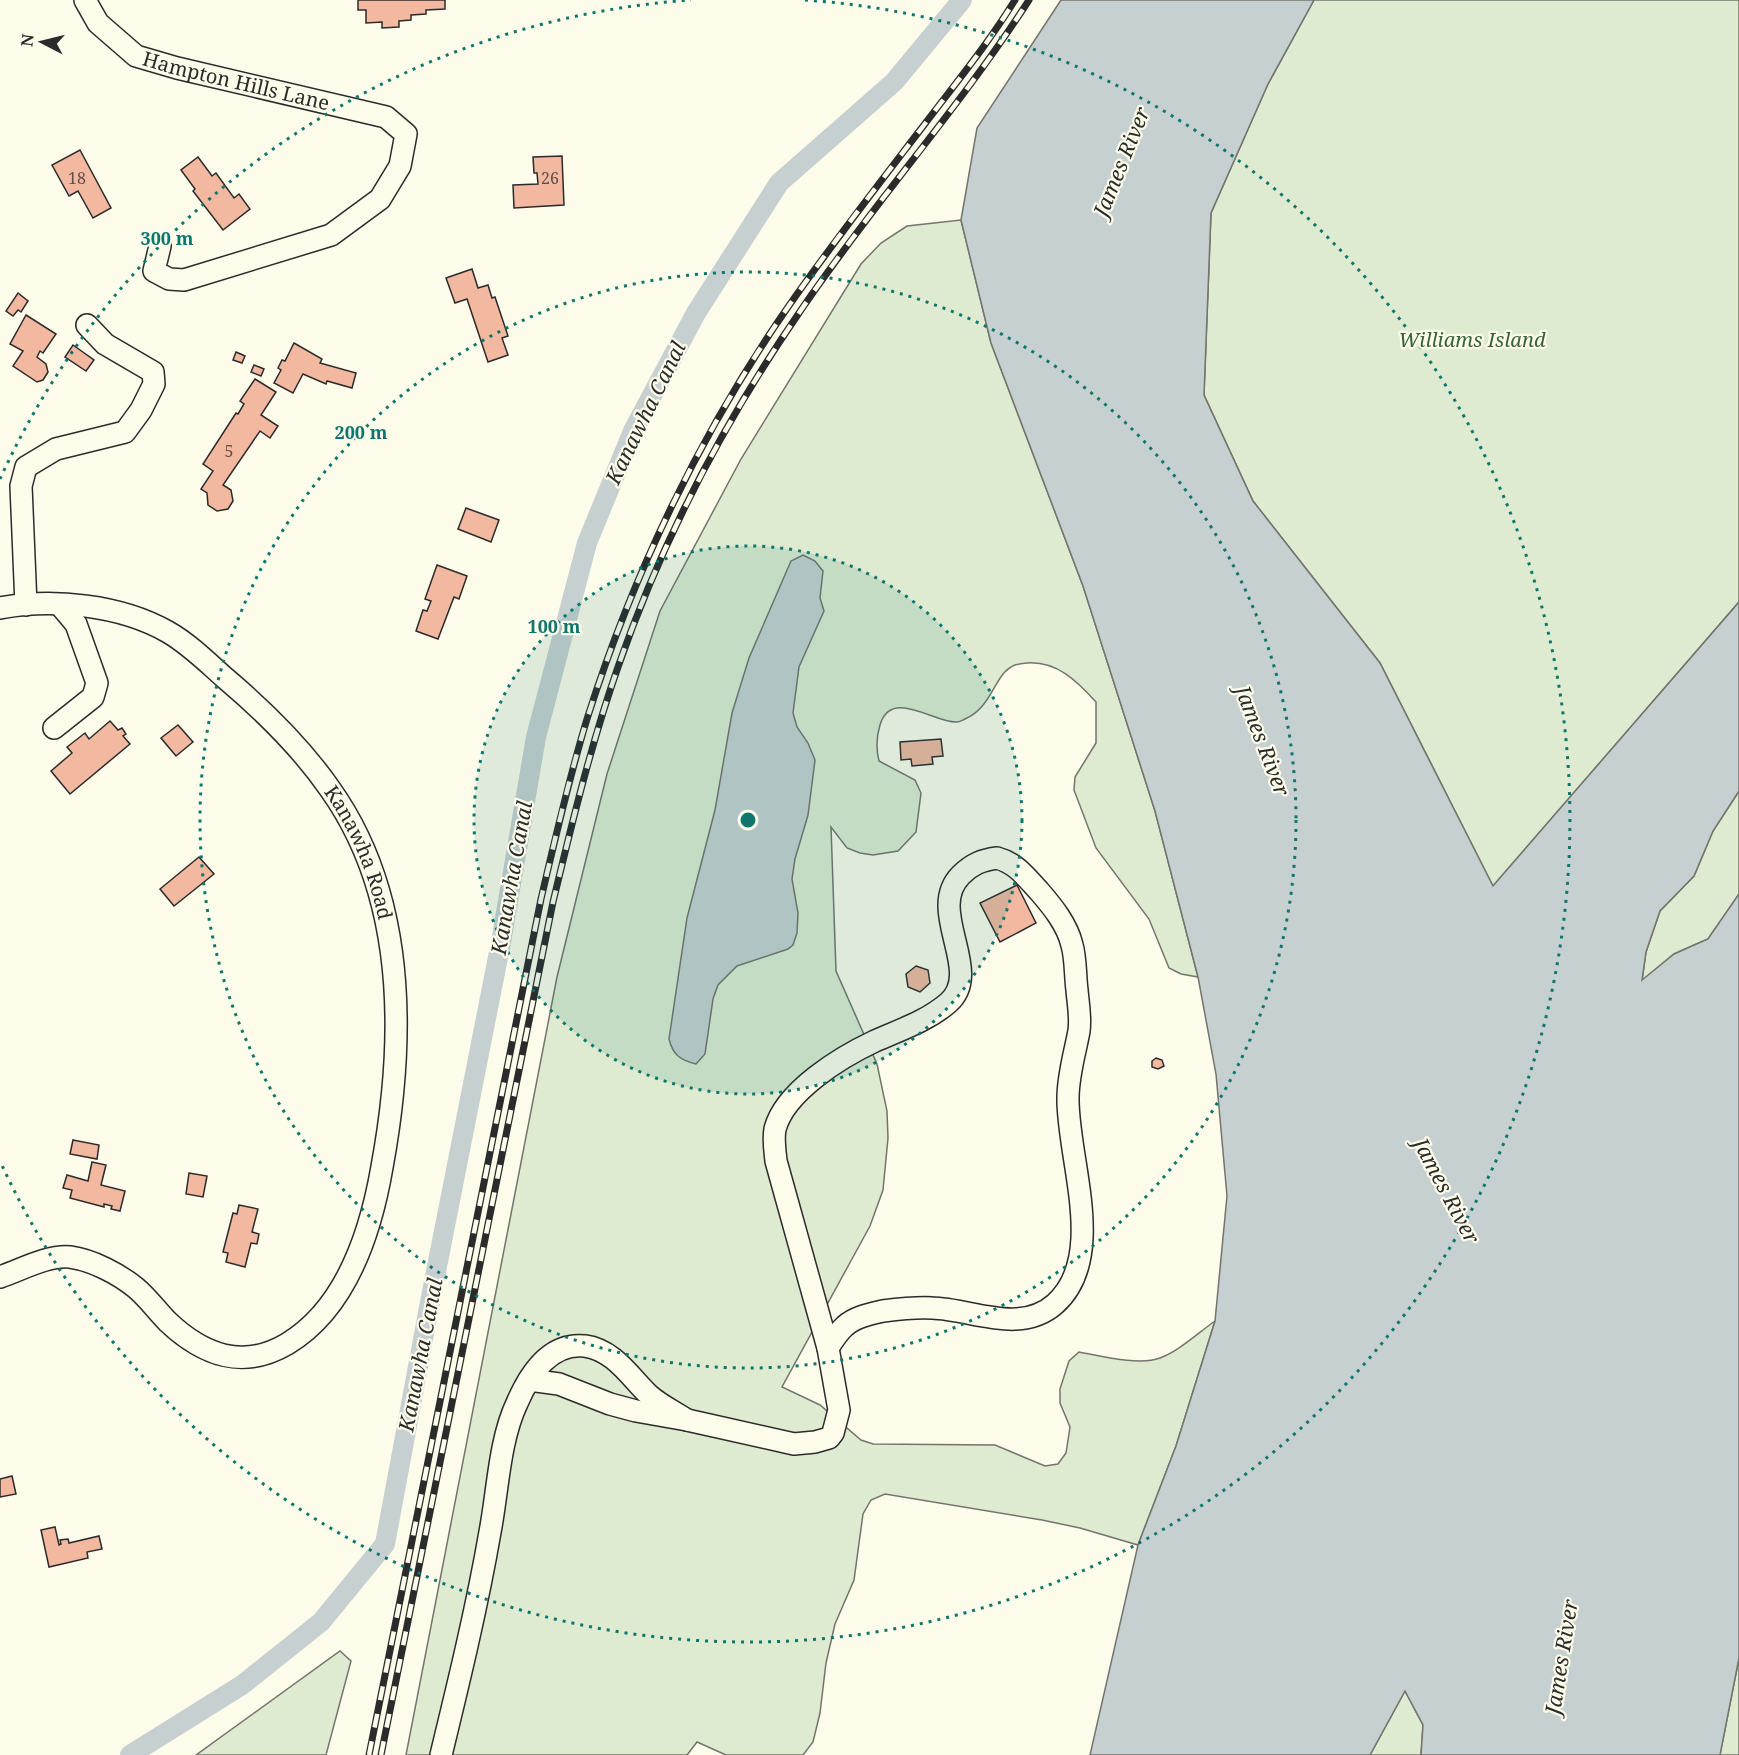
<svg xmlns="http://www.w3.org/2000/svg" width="1739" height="1755" font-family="'Noto Serif',serif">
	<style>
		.green { fill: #deebd1; stroke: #74746e; stroke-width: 1.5 }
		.water { fill: #c7d0d0; stroke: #74746e; stroke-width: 1.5 }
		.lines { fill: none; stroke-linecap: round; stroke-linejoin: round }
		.canal { stroke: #c7d0d0; stroke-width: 20 }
		.building { fill: #f2b8a0; stroke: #2b2b2b; stroke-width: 1.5 }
		.minor-casing { stroke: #2b2b2b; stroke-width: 24 }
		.minor { stroke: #fdfbea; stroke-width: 21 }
		.rail-casing { stroke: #2b2b2b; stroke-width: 7 }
		.rail { stroke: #fdfbea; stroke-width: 4.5; stroke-dasharray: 14; stroke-linecap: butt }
		.ring { fill: none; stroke: #0f766e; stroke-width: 3; stroke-dasharray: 3 6 }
		.labels { text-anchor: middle; stroke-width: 4.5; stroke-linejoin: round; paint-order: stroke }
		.number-label { font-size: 16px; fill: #5d4e48 }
		.street-label { font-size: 20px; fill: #2b2b2b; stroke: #fdfbea }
		.park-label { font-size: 20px; font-style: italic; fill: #34623c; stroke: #fdfbea }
		.water-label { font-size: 21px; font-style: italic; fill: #2b2b2b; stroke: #fdfbea }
		.centre { fill: #0f766e; stroke: #fdfbea; stroke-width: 3 }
		.ring-label { font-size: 18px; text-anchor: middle; font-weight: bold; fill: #0f766e; stroke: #fdfbea; stroke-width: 4.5; stroke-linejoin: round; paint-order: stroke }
	</style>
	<rect width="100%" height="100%" fill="#fdfbea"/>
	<g class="green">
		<polygon points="1314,0 1739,0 1739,602 1493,886 1380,663 1253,501 1204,395 1211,213 1268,84"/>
		<path d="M961,220l30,123 92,243 72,225 43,166 -17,-3 -12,-6 -20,-49 -53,-71 -22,-58 1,-13 21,-34v-41c-19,-21 -39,-41 -69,-39 -11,1 -16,2 -24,11 -12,16 -17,36 -38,45 -2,1 -5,3 -8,3 -21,2 -66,-35 -77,3 -4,13 -4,24 -1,36l36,19 6,13 -5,39 -18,19 -25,4 -13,-2 -13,-5 -16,-21 5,144 41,93 10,47 1,27 -5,52 -13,36 -88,161 38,18 41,35 12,4 122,1 50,21 13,-2 8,-11 4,-26 -10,-24v-14l9,-28 10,-9c22,4 60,14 81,6 19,-7 38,-25 55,-37l-39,125 -38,99 -58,-17 -38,-8 -157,-26 -14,6 -8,14 -9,66 -19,44 -9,39 -6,50 -7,29 -10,13h-77l-29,-13 -10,13h-281l151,-778 50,-203 53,-163 81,-152 120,-195 20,-21 26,-17z"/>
		<polygon points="1739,791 1739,894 1708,939 1674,954 1642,981 1646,952 1660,911 1694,876 1713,831"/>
		<polygon points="340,1651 351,1661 326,1755 196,1755"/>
		<polygon points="1739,1658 1739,1755 1720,1755"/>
		<polygon points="1405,1691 1423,1725 1421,1755 1370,1755"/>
	</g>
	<g class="water">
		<polygon points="1061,0 1314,0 1268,84 1211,213 1204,395 1253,501 1380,663 1493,886 1739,602 1739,791 1713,831 1694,876 1660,911 1646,952 1642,980 1674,954 1708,939 1739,894 1739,1658 1720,1755 1421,1755 1423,1725 1405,1691 1370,1755 1090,1755 1138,1545 1176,1446 1215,1321 1227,1196 1216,1074 1198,977 1155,811 1083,586 991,343 961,220 977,128"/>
		<path d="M803,555l12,6 8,10 -3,27 4,13 -25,56 -6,46 4,14 11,16 7,17 -7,55 -13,44 -3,20 6,34 -1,20 -4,12 -5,4 -51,17 -19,19 -5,14 -8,55 -9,10c-16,-4 -23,-9 -27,-25l18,-121 28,-108 17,-97 17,-55 42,-97z"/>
	</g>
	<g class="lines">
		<polyline class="canal" points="130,1755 242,1685 321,1622 385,1544 430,1302 501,942 536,737 587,543 633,431 696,313 779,183 894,82 962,0"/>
	</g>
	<g class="building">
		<polygon points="358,0 445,0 445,9 426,10 426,14 411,15 411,20 399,21 399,27 382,28 382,22 366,23 366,10 358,10"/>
		<polygon points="80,150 111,208 93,218 78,191 69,196 52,165"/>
		<polygon points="562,156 564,205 514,208 513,185 538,184 537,173 534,173 533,157"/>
		<polygon points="198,157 212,176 216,173 234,198 239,194 250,209 223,230 193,191 195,189 181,170"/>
		<polygon points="472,269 478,288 488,285 492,298 495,297 508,336 502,338 508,355 488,362 467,299 455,303 446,278"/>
		<polygon points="18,293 28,301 21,312 18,310 13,316 6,311"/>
		<polygon points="26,315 56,334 43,353 40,351 37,357 46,364 48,372 43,380 37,382 13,366 23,351 10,344"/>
		<polygon points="294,343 322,359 320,363 356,373 352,388 327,381 326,384 303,374 293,393 274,383 281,370 278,368 282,360 285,361"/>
		<polygon points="73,345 94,360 86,371 65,357"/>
		<polygon points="236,352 245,356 242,363 233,360"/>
		<polygon points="254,365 264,369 261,376 251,372"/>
		<polygon points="255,379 276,392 261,415 278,426 270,438 260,431 223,485 231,490 233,501 228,509 217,511 208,505 207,493 201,489 213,471 203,464 236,413 238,414 244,404 240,401"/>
		<polygon points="466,508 499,520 491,542 458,529"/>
		<polygon points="437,565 467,576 459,599 454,597 438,639 416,631 423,610 427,611 431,601 425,599"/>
		<polygon points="110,721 118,730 122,728 126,734 123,736 130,744 70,794 51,771 72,753 67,747 85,733 89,739"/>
		<polygon points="178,725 193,742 176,756 161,738"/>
		<polygon points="941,739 943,756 932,757 933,764 912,766 911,759 901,760 900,742"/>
		<polygon points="199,857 214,874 174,906 160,889"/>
		<polygon points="1017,885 1036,923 1000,942 980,903"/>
		<polygon points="916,966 928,970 930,983 920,992 908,987 906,974"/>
		<polygon points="1156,1058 1162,1060 1164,1066 1158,1069 1152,1067 1152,1061"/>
		<polygon points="73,1140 99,1145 97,1159 70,1154"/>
		<polygon points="92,1162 106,1165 101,1185 125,1191 120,1211 111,1209 112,1206 104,1204 104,1207 70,1198 72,1190 63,1188 67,1175 88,1181"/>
		<polygon points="189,1173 207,1176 203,1197 186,1194"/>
		<polygon points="239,1205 258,1209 252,1232 259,1234 257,1244 251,1243 245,1267 226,1262 228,1253 223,1252 233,1213 237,1214"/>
		<polygon points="12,1476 16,1494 0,1497 0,1479"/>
		<polygon points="55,1527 59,1545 61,1544 60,1540 68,1539 69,1543 99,1536 102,1549 87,1552 88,1558 49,1567 41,1530"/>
	</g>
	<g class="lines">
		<defs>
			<g id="minor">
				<path id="s1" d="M85,0l13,23 38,33 41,12 209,49 20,17 -6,32 -20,33 -49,36 -147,45 -15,-1 -15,-8 6,-25"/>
				<polyline points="26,605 21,486 26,467 56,449 125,432 141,410 154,384 153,372 105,344 87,325"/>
				<path id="s2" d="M0,608c53,-10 121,-3 168,24 21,12 39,30 57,46 39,33 76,69 105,111 77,108 75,253 52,378 -11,64 -35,141 -95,177 -44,26 -84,11 -119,-22 -11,-11 -20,-24 -32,-34 -17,-14 -44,-28 -66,-31 -23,-2 -49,13 -70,20"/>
				<polyline points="54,728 93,697 97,683 76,624 60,605"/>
				<path d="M997,858c19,5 29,19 42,33 13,15 28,33 33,54 4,14 3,30 5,45 1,13 4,27 2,41 -4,22 -11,44 -11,67 -1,60 40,159 -13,206 -35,31 -83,5 -123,4 -16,-1 -33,1 -49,3 -13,3 -28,6 -38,15 -7,6 -12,14 -17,22l-52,-187c-1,-10 -3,-22 -1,-32 10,-38 66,-72 100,-88 25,-11 52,-20 73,-38 37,-32 -23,-92 13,-128 11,-11 21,-15 36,-17z"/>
				<polyline points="529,1380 559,1384 610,1404 636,1411 687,1420 794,1444 815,1442 829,1438 833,1433 839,1410 828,1348"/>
				<path d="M441,1755c18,-74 36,-148 49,-223 8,-41 9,-91 27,-129 12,-28 33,-61 68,-57 29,4 45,31 64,49 11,10 26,17 38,25"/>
			</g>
		</defs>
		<use href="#minor" class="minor-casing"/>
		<use href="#minor" class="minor"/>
		<defs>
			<g id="rail">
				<path d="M369,1755l172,-856c14,-60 28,-121 46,-180 46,-145 114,-287 201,-412 43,-62 90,-122 136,-182 31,-41 64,-81 91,-125"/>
				<path d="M381,1755l172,-853c19,-79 38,-158 65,-235 43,-124 106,-245 181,-354 72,-107 160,-204 230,-313"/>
			</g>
		</defs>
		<use href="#rail" class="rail-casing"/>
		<use href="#rail" class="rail"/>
	</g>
	<circle cx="748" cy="820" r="274" fill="#0f766e" fill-opacity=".12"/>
	<g class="ring">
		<circle cx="748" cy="820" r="274"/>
		<circle cx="748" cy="820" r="548"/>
		<path d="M0 479A822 822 0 0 1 691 0M805 0A822 822 0 1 1 0 1161"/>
	</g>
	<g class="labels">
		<g class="number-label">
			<text x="77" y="184">18</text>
			<text x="550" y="184">26</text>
			<text x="229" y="457">5</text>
		</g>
		<g class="street-label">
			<text dy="7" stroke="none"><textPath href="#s1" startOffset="180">Hampton Hills Lane</textPath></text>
			<text dy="7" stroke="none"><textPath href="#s2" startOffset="470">Kanawha Road</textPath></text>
		</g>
		<g class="park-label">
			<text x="1472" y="347">Williams Island</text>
		</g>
		<g class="water-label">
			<text transform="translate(1122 162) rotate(-68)" y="7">James River</text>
			<text transform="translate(646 413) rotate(-64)" y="7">Kanawha Canal</text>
			<text transform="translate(1262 741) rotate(69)" y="7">James River</text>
			<text transform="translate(512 878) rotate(-80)" y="7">Kanawha Canal</text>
			<text transform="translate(1446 1191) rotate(62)" y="7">James River</text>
			<text transform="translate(421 1355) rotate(-79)" y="7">Kanawha Canal</text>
			<text transform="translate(1562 1657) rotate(-81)" y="7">James River</text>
		</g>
	</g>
	<circle cx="748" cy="820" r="9" class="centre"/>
	<g class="ring-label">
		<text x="167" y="245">300 m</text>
		<text x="361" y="439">200 m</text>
		<text x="554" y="633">100 m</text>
	</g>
	<g transform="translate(42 42) rotate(277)" stroke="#fdfbea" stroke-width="4.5" paint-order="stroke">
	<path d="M0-4.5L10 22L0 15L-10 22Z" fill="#2b2b2b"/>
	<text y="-9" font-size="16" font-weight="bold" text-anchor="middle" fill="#2b2b2b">N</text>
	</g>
</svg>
